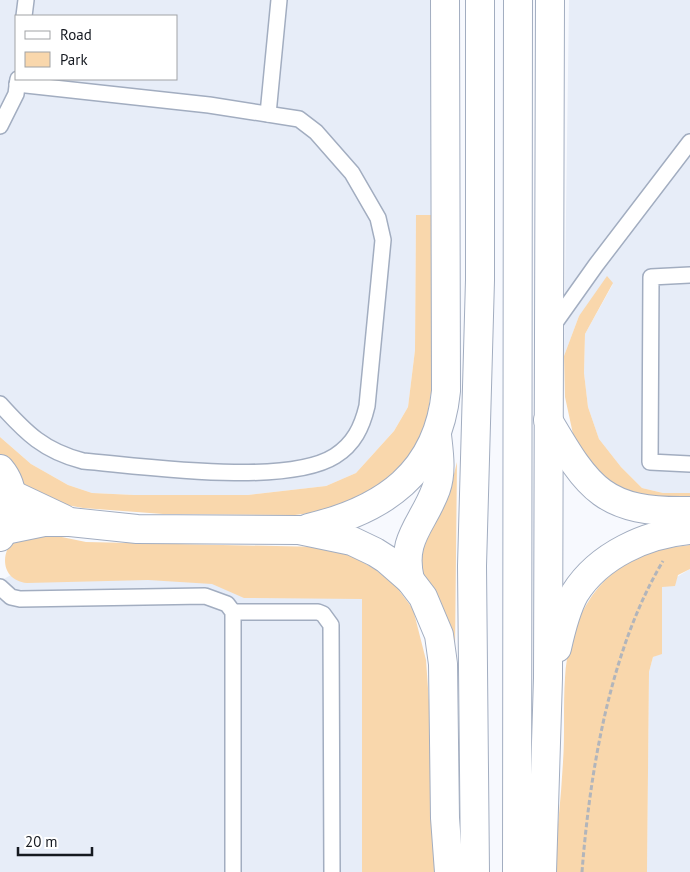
<svg xmlns="http://www.w3.org/2000/svg" width="690" height="872" font-family="'PT Sans',sans-serif">
	<style>
		.built { fill: #e7edf8; fill-rule: evenodd }
		.green { fill: #f9d7ac }
		.lines { fill: none; stroke-linecap: round; stroke-linejoin: round }
		.lane-casing { stroke: #a2adc0; stroke-width: 18 }
		.secondary-casing { stroke: #a2adc0; stroke-width: 30 }
		.highway-casing { stroke: #a2adc0; stroke-width: 30 }
		.path { stroke: #b2b5bb; stroke-width: 3; stroke-dasharray: 5 2.5; stroke-linecap: butt }
		.lane { stroke: #fff; stroke-width: 15 }
		.secondary { stroke: #fff; stroke-width: 28 }
		.highway { stroke: #fff; stroke-width: 28 }
	</style>
	<rect width="100%" height="100%" fill="#f7f9fe"/>
	<g class="built">
		<path d="M0,0h432l-1,215 -15,1 -1,134 -7,57 -14,24 -38,42 -30,13 -78,9h-114l-42,-2 -24,-8 -37,-21 -31,-27zM16,16h160v63h-160z"/>
		<polygon points="569,0 690,0 690,493 663,493 642,488 621,467 599,439 588,407 584,373 585,334 613,284 579,316 564,356"/>
		<polygon points="44,557 213,568 379,601 425,872 0,872 0,581"/>
		<polygon points="690,569 690,872 647,872 649,672 653,657 662,653 662,586"/>
	</g>
	<g class="green">
		<polygon points="416,215 431,215 431,393 425,429 411,455 390,479 333,510 295,515 163,514 83,508 61,504 23,486 0,455 0,437 31,464 68,485 92,493 134,495 248,495 326,486 356,473 394,431 408,407 415,350"/>
		<polygon points="607,276 613,283 585,334 584,373 588,407 599,439 621,467 642,488 663,493 690,493 690,504 626,499 587,464 573,434 565,397 564,356 579,316"/>
		<polygon points="457,462 455,650 446,615 422,572 420,561 423,535 452,482"/>
		<path d="M52,535l34,7 234,5 33,9 23,14 19,15 18,24 13,51 15,212h-79v-273l-118,-1 -32,-14 -64,-4 -121,3c-26,-3 -27,-29 -13,-44 9,-6 28,-4 38,-4z"/>
		<path d="M690,545v24l-12,6 -3,11 -13,1v67l-9,3 -4,15 -2,200h-94c4,-37 8,-73 10,-110 2,-28 0,-56 2,-84 3,-53 29,-104 80,-124 14,-6 30,-7 45,-9z"/>
	</g>
	<g class="lines">
		<defs>
			<g id="lane">
				<polyline points="24,16 26,0"/>
				<polyline points="268,114 279,0"/>
				<polyline points="0,126 16,94 18,79"/>
				<polyline points="690,275 651,277 650,462 690,464"/>
				<polyline points="552,327 596,265 690,142"/>
				<path d="M0,404c26,29 44,47 83,57 59,5 203,26 252,-5 19,-12 27,-29 32,-50l16,-166 -5,-22 -26,-45 -36,-41 -17,-13 -90,-14 -192,-21"/>
				<polyline points="0,587 11,597 20,599 205,596 227,604 233,612 233,872"/>
				<polyline points="233,612 318,612 323,614 331,625 332,872"/>
			</g>
			<path id="secondary" d="M0,469c17,20 14,48 0,68"/>
			<g id="highway">
				<path d="M548,420c41,70 56,93 142,91"/>
				<polyline points="11,494 64,519"/>
				<path d="M308,528c76,-18 130,-55 138,-137l-1,-391"/>
				<polyline points="5,530 44,522 70,522 137,529 299,530 352,541 375,552 386,559 410,580 423,597 439,635 443,664 445,818 449,872"/>
				<path d="M410,580c-10,-42 13,-55 26,-91 6,-17 3,-36 1,-54"/>
				<path d="M557,648c4,-18 9,-39 18,-55 24,-38 71,-59 115,-63"/>
				<polyline points="475,872 472,566 480,280 480,0"/>
				<polyline points="517,872 518,0"/>
				<polyline points="542,872 548,678 550,0"/>
			</g>
		</defs>
		<use href="#lane" class="lane-casing"/>
		<use href="#secondary" class="secondary-casing"/>
		<use href="#highway" class="highway-casing"/>
		<path class="path" d="M582,872c8,-102 28,-222 81,-311"/>
		<use href="#lane" class="lane"/>
		<use href="#secondary" class="secondary"/>
		<use href="#highway" class="highway"/>
	</g>
	<rect x="15" y="15" width="162" height="65" fill="#ffffff" stroke="#a1a3a6"/>
	<rect x="25" y="31" width="25" height="8" fill="#ffffff" stroke="#a1a3a6"/>
	<text x="60" y="40" font-size="15" fill="#151920">Road</text>
	<rect x="25" y="52" width="25" height="15" fill="#f9d7ac" stroke="#a1a3a6"/>
	<text x="60" y="65" font-size="15" fill="#151920">Park</text>
	<path d="M18 847v8h74v-8" fill="none" stroke="#151920" stroke-width="2.5"/>
	<text x="25" y="847" font-size="15" fill="#151920" stroke="#ffffff" stroke-width="4" paint-order="stroke">20 m</text>
</svg>
